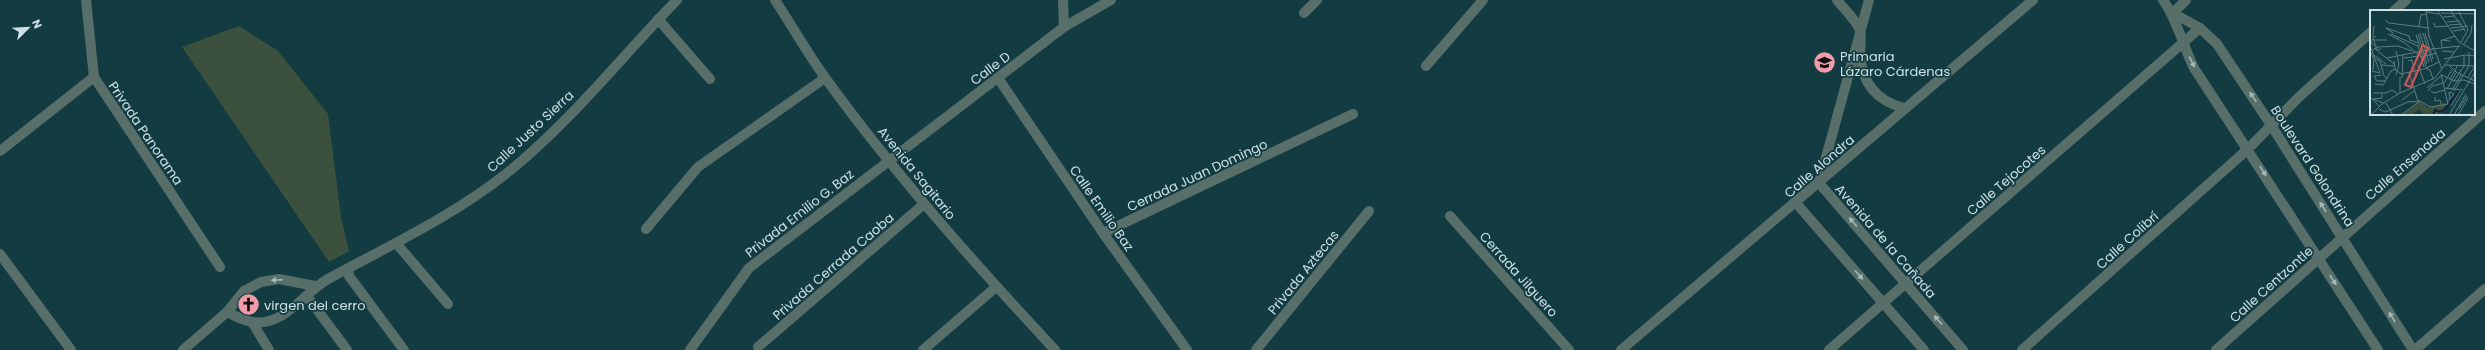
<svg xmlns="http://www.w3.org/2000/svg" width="2485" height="350" font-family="Poppins,sans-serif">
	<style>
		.green { fill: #3c513d }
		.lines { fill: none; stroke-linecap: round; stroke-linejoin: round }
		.minor { stroke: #586f69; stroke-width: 10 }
		.oneway { fill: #a3b9ba }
		.labels { text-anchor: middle; stroke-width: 3.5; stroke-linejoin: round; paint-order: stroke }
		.poi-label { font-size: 13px; fill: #cce1e5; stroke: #133c42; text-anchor: start }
		.street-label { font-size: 13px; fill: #cce1e5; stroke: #133c42 }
		.inset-river { fill: none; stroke: #171d3f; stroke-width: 2 }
		.inset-road { fill: none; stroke: #5d7e83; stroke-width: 1 }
		.view { fill: #d45657; fill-opacity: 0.15; stroke: #d45657; stroke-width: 2 }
		.inset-edge { fill: none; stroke: #cce1e5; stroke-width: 2 }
	</style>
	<rect width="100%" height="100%" fill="#133c42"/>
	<polygon class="green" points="239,26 278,51 328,114 341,217 349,251 329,262 182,47"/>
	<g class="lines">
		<g class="minor">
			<polyline points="86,0 94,77 220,267"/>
			<path d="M775,0c17,26 33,54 51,79 70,96 148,184 229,271"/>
			<polyline points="1063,0 1064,27"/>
			<path d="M1837,0c7,9 19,20 23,30 2,7 0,18 0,25 2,28 17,46 44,53"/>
			<polyline points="1869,0 1819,183 1963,350"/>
			<path d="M2163,0c14,19 20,46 31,68l184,282"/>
			<polyline points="2394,11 2406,0"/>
			<polyline points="1304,13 1317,0"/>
			<polyline points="2173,13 2200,28 2217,44 2271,125 2413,350"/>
			<polyline points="2173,13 2186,0"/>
			<polyline points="658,19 710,79"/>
			<polyline points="1426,66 1483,0"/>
			<polyline points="998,78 1103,233 1187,350"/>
			<polyline points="0,151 94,77"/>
			<polyline points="1796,203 1924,350"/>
			<polyline points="1450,216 1569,350"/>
			<polyline points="646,229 698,167 825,78"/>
			<polyline points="1103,233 1353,114"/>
			<polyline points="396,243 448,304"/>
			<polyline points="0,254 71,350"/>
			<polyline points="348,269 349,276 404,350"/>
			<polyline points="307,296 347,350"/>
			<path d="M227,312c8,4 17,9 25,10 33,5 52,-30 76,-43 63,-34 129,-65 184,-110 61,-50 110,-113 165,-169"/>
			<polyline points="252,322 269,350"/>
			<polyline points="758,347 924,204"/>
			<polyline points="183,350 227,312 244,291 261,282 279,279 315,286"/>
			<polyline points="690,350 749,268 1064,27 1111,0"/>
			<polyline points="923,350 996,287"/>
			<polyline points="1256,350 1369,211"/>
			<polyline points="1621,350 2033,0"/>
			<polyline points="1829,350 2200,28"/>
			<polyline points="2022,350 2248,149 2299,97 2371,32"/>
			<polyline points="2216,350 2485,111"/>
			<polyline points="2415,350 2485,289"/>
		</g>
	</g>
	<defs><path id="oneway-solid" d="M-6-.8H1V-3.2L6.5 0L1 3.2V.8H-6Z"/></defs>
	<g class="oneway">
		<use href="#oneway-solid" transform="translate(2192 62) rotate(63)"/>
		<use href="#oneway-solid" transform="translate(2253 97) rotate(-124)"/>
		<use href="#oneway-solid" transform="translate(2263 171) rotate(57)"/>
		<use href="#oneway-solid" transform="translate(2323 207) rotate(-123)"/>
		<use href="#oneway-solid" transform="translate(1853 222) rotate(-131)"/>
		<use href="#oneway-solid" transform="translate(1859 275) rotate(49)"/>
		<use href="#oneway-solid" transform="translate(277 280) rotate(178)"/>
		<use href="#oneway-solid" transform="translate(2333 280) rotate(57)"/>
		<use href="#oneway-solid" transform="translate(2392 317) rotate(-122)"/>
		<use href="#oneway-solid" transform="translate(1938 320) rotate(-131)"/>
	</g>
	<defs>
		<symbol id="school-disc" viewBox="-11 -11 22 22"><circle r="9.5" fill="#f39aa9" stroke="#133c42"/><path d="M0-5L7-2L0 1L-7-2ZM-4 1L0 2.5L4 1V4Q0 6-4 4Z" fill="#111"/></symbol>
		<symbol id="church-disc" viewBox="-11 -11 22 22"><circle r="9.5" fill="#f39aa9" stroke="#133c42"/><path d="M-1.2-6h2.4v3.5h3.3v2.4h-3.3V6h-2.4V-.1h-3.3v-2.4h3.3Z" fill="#111"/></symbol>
	</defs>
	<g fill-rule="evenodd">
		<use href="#school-disc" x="1812" y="50" width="25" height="25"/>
		<use href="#church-disc" x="236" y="292" width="25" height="25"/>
	</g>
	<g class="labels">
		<g class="poi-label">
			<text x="1840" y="61">Primaria<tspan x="1840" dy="15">Lázaro Cárdenas</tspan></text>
			<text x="264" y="310">virgen del cerro</text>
		</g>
		<g class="street-label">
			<text transform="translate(990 68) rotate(-37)" y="5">Calle D</text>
			<text transform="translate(530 131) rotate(-43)" y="5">Calle Justo Sierra</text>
			<text transform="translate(146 133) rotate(56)" y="5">Privada Panorama</text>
			<text transform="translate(2405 164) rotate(-41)" y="5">Calle Ensenada</text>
			<text transform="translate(1819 166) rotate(-41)" y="5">Calle Alondra</text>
			<text transform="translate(2313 166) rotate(57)" y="5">Boulevard Golondrina</text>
			<text transform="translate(917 173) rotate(51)" y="5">Avenida Sagitario</text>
			<text transform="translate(1197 175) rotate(-25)" y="5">Cerrada Juan Domingo</text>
			<text transform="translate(2006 180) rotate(-41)" y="5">Calle Tejocotes</text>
			<text transform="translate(1102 208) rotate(55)" y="5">Calle Emilio Baz</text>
			<text transform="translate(799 213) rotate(-38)" y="5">Privada Emilio G. Baz</text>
			<text transform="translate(2127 240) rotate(-42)" y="5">Calle Colibrí</text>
			<text transform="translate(1886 241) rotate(49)" y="5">Avenida de la Cañada</text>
			<text transform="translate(833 266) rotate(-41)" y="5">Privada Cerrada Caoba</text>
			<text transform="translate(1303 272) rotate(-51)" y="5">Privada Aztecas</text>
			<text transform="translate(1519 274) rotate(48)" y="5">Cerrada Jilguero</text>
			<text transform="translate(2271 284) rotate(-42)" y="5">Calle Centzontle</text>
		</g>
	</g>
	<g transform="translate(2370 10)">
		<rect width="105" height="105" fill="#133c42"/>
		<path d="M50,91l8,7 16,-5 6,2 -8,6v4h-17l-6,-6 -7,6h-10z" fill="#3c513d"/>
		<path class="inset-river" d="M63,105l2,-5 5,2 5,-3 14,-18"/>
		<path class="inset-road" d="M56,0l3,26 13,33M67,0l22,32 16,9M80,0l15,21M56,2l13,2M89,2l9,18 -7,12M71,3l34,1M73,7l12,-1M15,10l4,3 40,5M77,12l13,-1M64,13l1,4 13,-1M79,15l13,-1M4,16l-1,11 4,13 4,-1M49,16l2,-11 6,-1M81,18l17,-2M83,21l12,-2M23,23l-7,-5 23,8M50,23l9,29M53,23l9,29M55,23l8,26M18,24l17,9 16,14 16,-4M21,24l27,12 6,21M48,24l9,30M46,25l4,12M39,26l1,4 8,3M4,30h13M73,30l12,-4M0,31v-16M94,34l7,-11 1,-8M0,35l10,28 -8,-2M5,36l-3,-2v-4l4,-4M72,37l-1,-7 9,1M4,38l20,16M62,39l28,-3M51,40l5,17M0,41l4,8 -1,11M2,41l5,-4 21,-1 14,5M26,41l3,13 -3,11M72,41l12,1M4,45l12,9M17,48l46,-9M34,48l15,-2M6,49l4,2 4,15 3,2M74,49l21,-4 10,1M24,51l1,8 6,5 23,-5 15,-7M38,51l4,-1 4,17M11,55l13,1M48,55l7,19M74,55l31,1M79,55l7,7 19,9M99,55v-13M56,58l4,2 3,9M39,63l9,28M71,64l7,30M12,65l-8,1 3,5h8M72,65l12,6 10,-1 11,4M30,67v15M98,67l7,-11M32,68l1,-23M80,69l8,-14M84,71l10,-15v-10M74,73l8,-13M5,74l8,1 8,-14 4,-2M57,78l15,-13M75,78l18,2M77,79l9,-16M82,80l9,-15M58,81l4,-5 12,-3M61,81l3,2 11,-3M84,81l15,-25M3,83h13l6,-3 6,4M12,84v4l-9,1 10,4M0,87l9,9M65,87v4l5,-1 1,4M32,90l12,-9M77,91l2,-1 1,-1 3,-4 1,-1 -5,-2 1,7M39,92l11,-1 10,6 18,-3M16,93l7,12M81,96l9,-15M9,99l6,3 5,-2M89,99l8,-13M20,100l20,-9M1,105l11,-11 18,-11 35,-15 24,-32M31,105l19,-14M79,105l26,-43M84,105l12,-21M88,105l10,-17"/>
		<path class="view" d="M53,35l5,3 -17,39 -6,-2z"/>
		<rect width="105" height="105" class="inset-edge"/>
	</g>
	<g transform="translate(28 28) rotate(66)" stroke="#133c42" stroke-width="3" paint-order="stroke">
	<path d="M0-3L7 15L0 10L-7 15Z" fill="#cce1e5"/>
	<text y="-6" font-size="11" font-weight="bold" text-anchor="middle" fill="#cce1e5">N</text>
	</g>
</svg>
